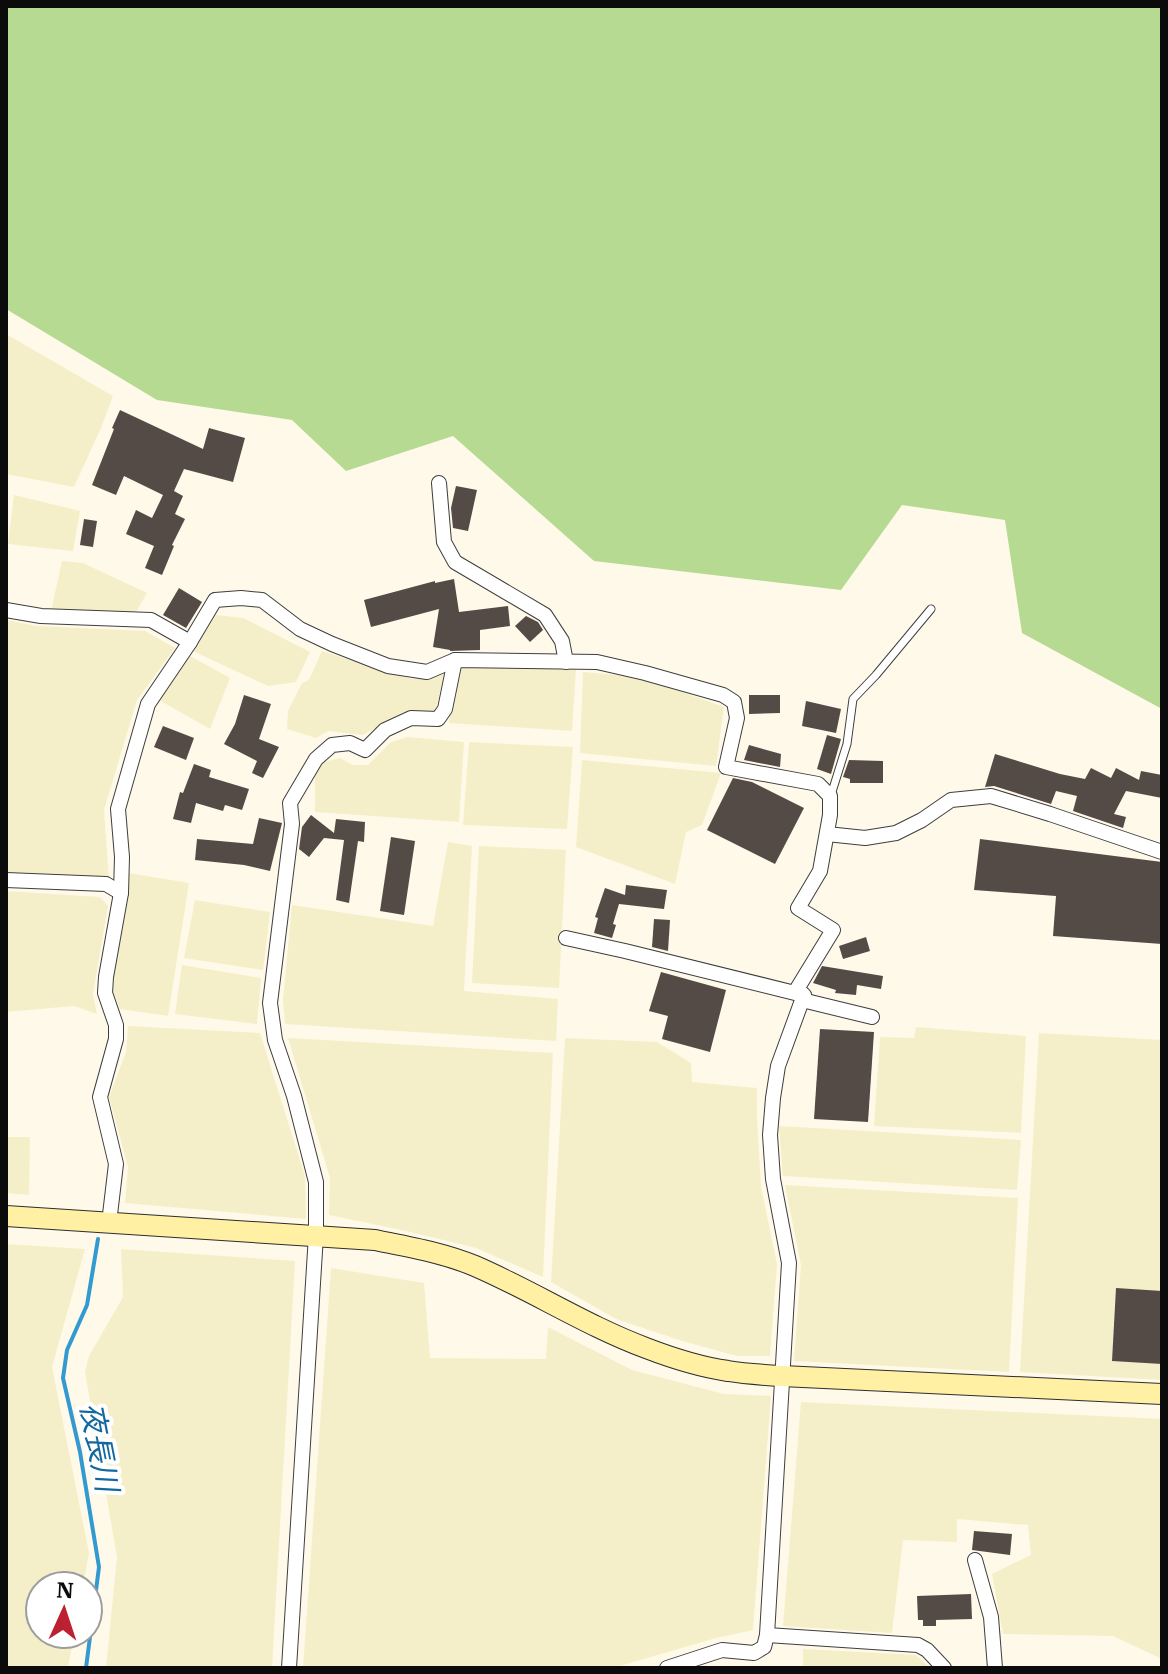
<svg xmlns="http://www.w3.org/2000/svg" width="1168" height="1674" font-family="'IBM Plex Serif','Noto Sans JP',serif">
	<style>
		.farmland { fill: #f5efc9 }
		.forest { fill: #b6da92 }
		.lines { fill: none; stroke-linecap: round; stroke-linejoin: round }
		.stream { stroke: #329ad0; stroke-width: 4 }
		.building { fill: #544b47 }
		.lane-casing { stroke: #3e3e3e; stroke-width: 9 }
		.street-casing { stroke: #3e3e3e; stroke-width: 16 }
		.secondary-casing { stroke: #2d2d2d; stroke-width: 22 }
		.lane { stroke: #fff; stroke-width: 7 }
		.street { stroke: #fff; stroke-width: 14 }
		.secondary { stroke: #fff0a4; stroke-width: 20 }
		.labels { text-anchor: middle; stroke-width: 8; stroke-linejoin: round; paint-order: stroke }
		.water-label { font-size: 30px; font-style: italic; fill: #12699e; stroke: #fff }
	</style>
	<rect width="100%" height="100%" fill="#fff9e9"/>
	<g class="farmland">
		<polygon points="6,334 113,396 101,428 74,487 6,474"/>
		<polygon points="14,495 80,511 73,551 8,544"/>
		<polygon points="62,561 83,563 147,593 136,612 51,611"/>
		<polygon points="216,615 243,618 310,652 296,682 268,686 193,651"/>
		<polygon points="6,620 37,626 145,631 175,648 137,700 104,810 109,880 6,875"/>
		<polygon points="322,651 411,679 445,673 434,714 404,712 363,735 328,731 316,738 287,729 288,711 302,683 309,680"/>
		<polygon points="190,656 230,678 210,729 159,700"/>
		<polygon points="453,661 576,669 572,731 449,723"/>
		<polygon points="583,672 640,677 724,707 716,766 580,753"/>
		<polygon points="408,737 464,742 459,822 315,812 315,767 324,762 340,758 353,765 368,765 391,742"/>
		<polygon points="469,742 573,747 567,829 463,825"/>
		<polygon points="582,760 721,773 702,825 686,832 675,884 576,847"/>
		<polygon points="448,842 472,846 464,991 558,999 556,1041 285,1024 283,1000 292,905 433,926"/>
		<polygon points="479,846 566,850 559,988 472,983"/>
		<polygon points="128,873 189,883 168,1016 120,1009 111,988"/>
		<polygon points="6,891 100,897 108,906 93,994 97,1014 74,1006 6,1012"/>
		<polygon points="195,900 270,912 263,970 184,958"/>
		<polygon points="182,965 261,978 257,1024 175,1014"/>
		<polygon points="128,1026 260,1033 305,1176 306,1219 125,1203 128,1167 109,1097 126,1052"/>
		<polygon points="916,1027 1026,1036 1021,1133 874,1126 880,1037 914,1038"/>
		<polygon points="1039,1033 1162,1040 1162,1380 1020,1372"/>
		<polygon points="288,1038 553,1053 543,1277 476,1248 406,1231 329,1215 330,1178"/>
		<polygon points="565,1038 657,1042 691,1063 692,1082 757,1088 757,1116 761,1187 777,1264 770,1356 737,1356 682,1341 616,1319 551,1282"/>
		<polygon points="779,1126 1021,1140 1017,1190 783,1176"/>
		<polygon points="6,1137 30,1137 29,1195 6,1193"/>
		<polygon points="785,1185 1018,1198 1009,1372 794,1361 801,1265"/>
		<polygon points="6,1244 85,1249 52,1367 89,1553 83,1586 40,1586 40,1634 74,1634 68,1668 6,1668"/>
		<polygon points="121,1249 295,1261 272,1668 106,1668 117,1557 85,1372 89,1356 123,1297"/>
		<polygon points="331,1268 424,1283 430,1358 546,1359 548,1327 632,1370 724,1394 771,1396 753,1630 716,1638 613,1668 303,1668"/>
		<polygon points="801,1402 1162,1419 1162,1659 1113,1636 1003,1634 992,1574 1031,1555 1028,1525 957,1519 957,1542 903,1540 892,1633 783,1626"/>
		<polygon points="803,1649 916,1655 930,1668 803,1668"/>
	</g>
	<polygon class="forest" points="6,6 1162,6 1162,709 1022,633 1005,520 902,505 841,590 594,561 453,436 346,471 292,420 157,400 6,309"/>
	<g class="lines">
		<polyline class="stream" points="86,1668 99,1567 80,1452 63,1378 67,1350 87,1305 98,1239"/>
	</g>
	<g class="building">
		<polygon points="120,410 203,449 209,428 245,438 233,482 184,469 174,491 183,496 175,514 185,519 172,545 174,546 162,575 145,568 154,546 126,534 136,510 152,518 163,495 124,476 116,495 92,485 114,429 112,428"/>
		<polygon points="456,486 477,490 468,531 453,528 451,508"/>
		<polygon points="84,519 97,521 93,547 80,545"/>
		<polygon points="454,579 459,612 508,606 510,626 480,630 480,650 450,651 450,650 433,647 439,609 371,627 364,600 435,581 435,583"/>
		<polygon points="179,588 202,602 186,628 163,615"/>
		<polygon points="526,616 538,622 543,630 530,642 515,626"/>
		<polygon points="244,695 271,704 259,739 279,747 263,778 252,773 257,761 224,744 235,724"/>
		<polygon points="749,695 780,695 780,713 749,714"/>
		<polygon points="806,701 841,709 836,733 802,726"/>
		<polygon points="163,726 194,738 186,760 154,747"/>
		<polygon points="827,735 841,739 831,774 817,769"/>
		<polygon points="749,745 781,754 780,767 744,760"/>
		<polygon points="995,754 1060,774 1085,779 1091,768 1111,778 1116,768 1139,780 1141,771 1162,775 1162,798 1126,791 1114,814 1126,817 1123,828 1073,811 1077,796 1056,791 1051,804 994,786 985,787"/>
		<polygon points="849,760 883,761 883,783 850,783 850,779 843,777"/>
		<polygon points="194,764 211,770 209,777 249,789 242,810 225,805 223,811 196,803 191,823 173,819 180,792 183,793"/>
		<polygon points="733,778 752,782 804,808 775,864 707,830"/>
		<polygon points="311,815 334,833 336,819 365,822 364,842 358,841 349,903 336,900 344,840 324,838 309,857 299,849 302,827"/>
		<polygon points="259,818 282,823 270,871 244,865 195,860 197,839 253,844"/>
		<polygon points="391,837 415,841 404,915 380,911"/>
		<polygon points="980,839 1162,862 1162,944 1053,936 1056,896 974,890"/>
		<polygon points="626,885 667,890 664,909 619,904 613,924 616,925 612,938 594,933 598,918 595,917 605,888 625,895"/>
		<polygon points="654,919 670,920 668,951 652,947"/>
		<polygon points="866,937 870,951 843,959 839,946"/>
		<polygon points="822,966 883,976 881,989 857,985 856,995 835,993 836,990 813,983"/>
		<polygon points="661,972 726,990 710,1052 662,1039 668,1016 649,1011"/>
		<polygon points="820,1029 874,1032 868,1122 814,1119"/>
		<polygon points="1116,1288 1162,1291 1162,1364 1112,1361"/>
		<polygon points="974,1531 1012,1534 1010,1555 972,1550"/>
		<polygon points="971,1594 972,1619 936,1620 936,1626 923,1626 923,1620 918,1620 917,1596"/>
	</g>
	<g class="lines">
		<defs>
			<polyline id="lane" points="831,795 847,744 853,699 876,675 931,609"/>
			<g id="street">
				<polyline points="439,483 444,542 455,562 545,615 562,641 566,662"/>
				<polyline points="6,610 41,616 151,620 190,642"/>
				<polyline points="827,834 865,838 896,833 922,820 951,800 991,796 1050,814 1162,852"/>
				<polyline points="6,880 106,884 121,893"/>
				<polyline points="566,938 625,951 803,995"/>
				<polyline points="802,1000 872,1017"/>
				<polyline points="109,1223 116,1164 100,1097 116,1039 116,1025 105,993 106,977 121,893 122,857 118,809 148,704 190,642 215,600 241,598 262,600 300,629 332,644 388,666 427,672 455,660 597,662 645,673 723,695 734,702 737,718 726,767 818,784 830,796 830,815 820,871 798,908 833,930 797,989 804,995 778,1066 773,1098 770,1135 773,1179 789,1263 767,1635 764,1647 754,1653 722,1650 667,1668"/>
				<polyline points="975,1560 991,1617 995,1668"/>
				<polyline points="767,1635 918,1645 927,1650 944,1668"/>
				<polyline points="289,1668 316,1235 316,1182 294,1096 275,1040 270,1003 292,824 290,803 316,759 332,745 350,743 365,750 385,730 411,718 438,719 445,709 455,660"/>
			</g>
			<path id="secondary" d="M6,1216l369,24c34,7 69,13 100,26 58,25 112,60 171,82 26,10 54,19 82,23 18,3 36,4 54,5l380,18"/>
		</defs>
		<use href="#lane" class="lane-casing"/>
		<use href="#street" class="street-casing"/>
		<use href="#secondary" class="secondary-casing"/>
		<use href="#lane" class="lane"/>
		<use href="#street" class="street"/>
		<use href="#secondary" class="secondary"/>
	</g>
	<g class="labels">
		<g class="water-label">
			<text transform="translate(99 1447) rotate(79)" y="10">夜長川</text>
		</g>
	</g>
	<rect width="1168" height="1674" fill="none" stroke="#0b0b0b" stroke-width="16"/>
	<g transform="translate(64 1610) rotate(3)"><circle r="38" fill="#ffffff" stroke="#9d9d9d" stroke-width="2"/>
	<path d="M0-6L14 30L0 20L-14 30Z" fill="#bd2131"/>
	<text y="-12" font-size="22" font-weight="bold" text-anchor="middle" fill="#0b0b0b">N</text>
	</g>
</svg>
